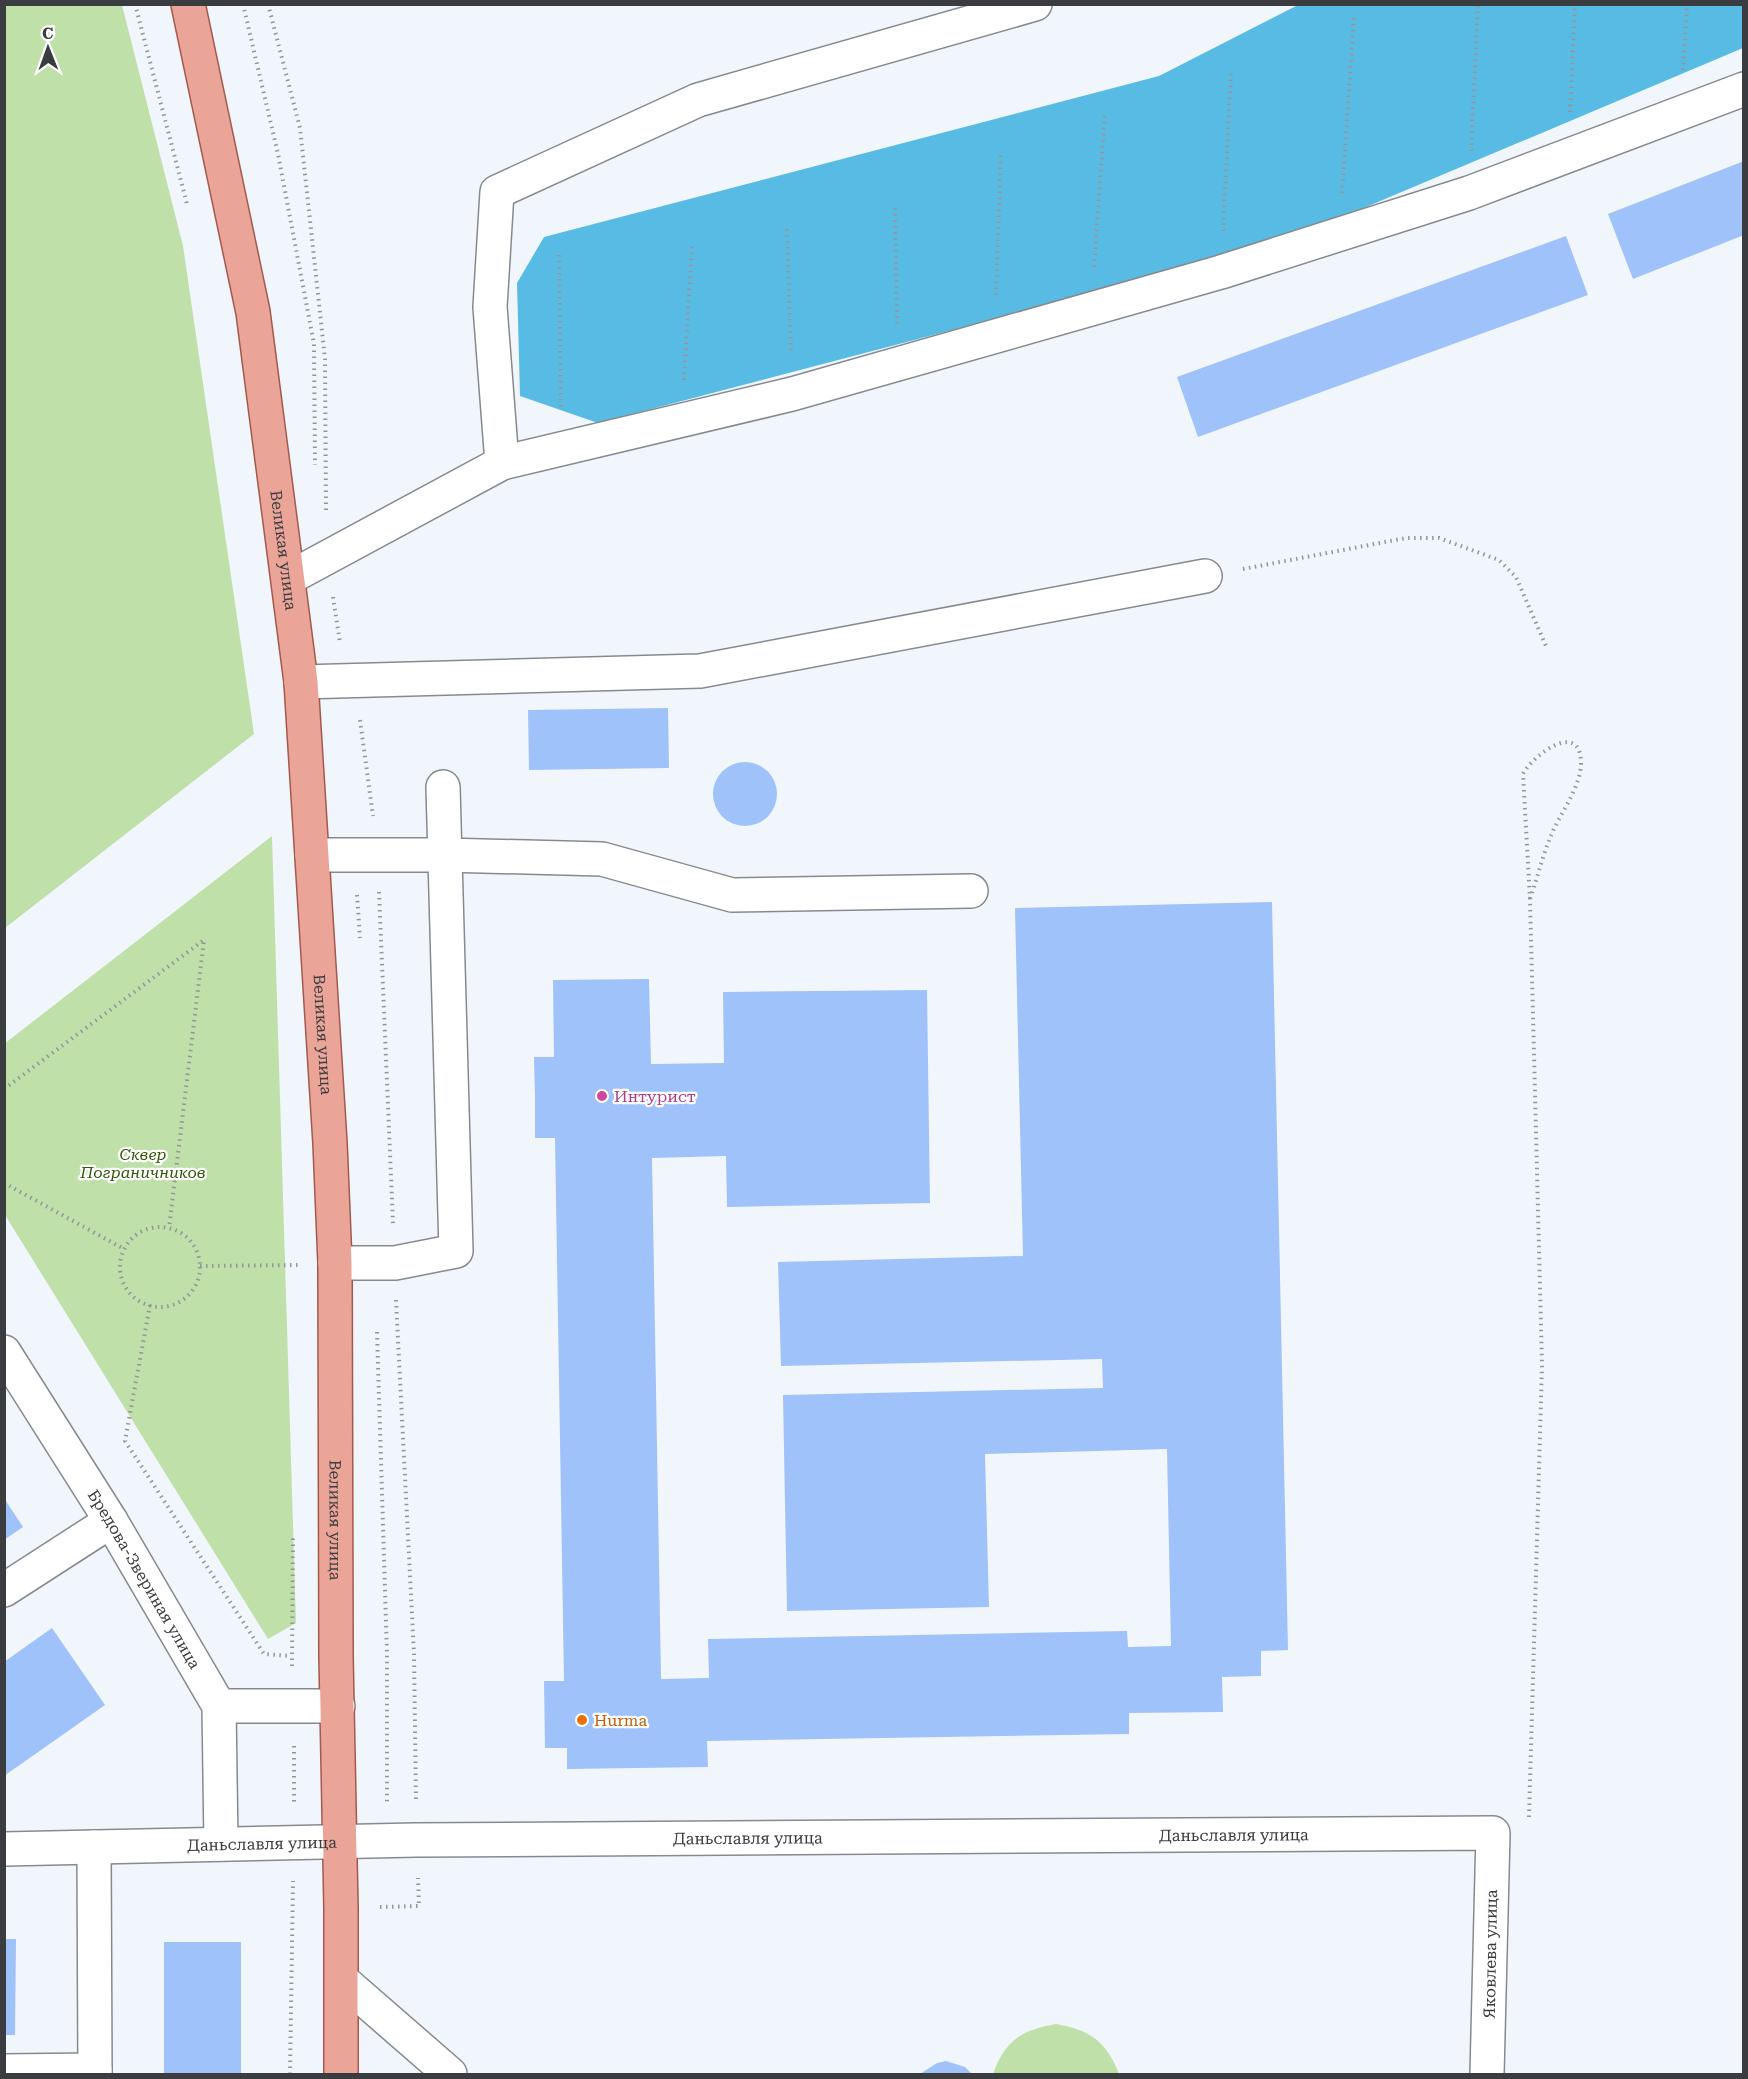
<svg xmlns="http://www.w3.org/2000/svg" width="1748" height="2079" font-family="'Roboto Serif',serif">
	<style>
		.green { fill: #bfe0a9 }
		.water { fill: #58bbe4 }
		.building { fill: #9ec2f9 }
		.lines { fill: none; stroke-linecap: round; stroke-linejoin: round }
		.minor-casing { stroke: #868a90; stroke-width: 36 }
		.major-casing { stroke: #a4594d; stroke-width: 36 }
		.path { stroke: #92959a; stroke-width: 4; stroke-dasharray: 1.5 4.5; stroke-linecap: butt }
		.minor { stroke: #fff; stroke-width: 33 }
		.major { stroke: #eba498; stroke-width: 33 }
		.hotel-dot { fill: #d1479c; stroke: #fff; stroke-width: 2 }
		.food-dot { fill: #e8710a; stroke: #fff; stroke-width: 2 }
		.labels { text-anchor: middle; stroke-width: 4.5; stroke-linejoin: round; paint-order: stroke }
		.street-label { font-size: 16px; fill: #3b3c3f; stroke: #fff }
		.hotel-label { font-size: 16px; fill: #b23c85; stroke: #fff; text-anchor: start }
		.park-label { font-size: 16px; font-style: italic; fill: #325707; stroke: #fff }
		.food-label { font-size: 16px; fill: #c56008; stroke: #fff; text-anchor: start }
	</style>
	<rect width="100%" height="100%" fill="#f1f6fd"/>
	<g class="green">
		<polygon points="5,4 122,5 183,246 254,734 5,928"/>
		<polygon points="272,836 296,1623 268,1639 5,1215 4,1044"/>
		<path d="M1056,2024c34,6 50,17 63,50h-126c12,-33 28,-44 63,-50z"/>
	</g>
	<polygon class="water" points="1298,5 1743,5 1743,48 1276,245 598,423 520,396 517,283 544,237 1159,76"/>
	<g class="building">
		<polygon points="1744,161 1744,235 1633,279 1608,214"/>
		<polygon points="1566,236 1588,295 1198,437 1177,377"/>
		<polygon points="668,708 669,768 529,770 528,710"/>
		<circle cx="745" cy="794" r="32"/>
		<polygon points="1272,902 1288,1650 1261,1651 1261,1676 1222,1677 1223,1712 1129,1713 1129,1734 707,1741 708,1767 567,1769 567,1748 545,1748 544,1681 564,1681 555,1138 535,1138 535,1097 534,1057 554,1057 553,980 649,979 651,1064 724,1063 723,992 927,990 930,1203 727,1207 726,1156 652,1158 661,1679 709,1678 708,1639 1127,1631 1128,1647 1171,1646 1167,1449 985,1454 989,1607 787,1611 783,1395 1103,1388 1102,1359 781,1366 778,1262 1023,1256 1015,908"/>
		<polygon points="4,1498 23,1527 4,1540"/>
		<polygon points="52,1628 105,1705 4,1776 4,1662"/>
		<polygon points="4,1939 16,1939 15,2035 4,2035"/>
		<rect x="164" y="1942" width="77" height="132"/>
		<polygon points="946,2061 965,2067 972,2074 920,2074 937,2063"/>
	</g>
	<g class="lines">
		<defs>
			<g id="minor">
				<polyline points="502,463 490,307 497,192 698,100 1035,4"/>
				<polyline points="289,578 502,463 792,394 1221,272 1469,193 1744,89"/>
				<polyline points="301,682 700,671 1205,576"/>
				<polyline points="312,855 445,855 602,859 732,895 971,891"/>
				<polyline points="335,1263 395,1263 456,1251 443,787"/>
				<path id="s1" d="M4,1352l107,169 108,185 2,138"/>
				<polyline points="4,1590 111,1521"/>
				<polyline points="219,1706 338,1706"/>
				<polyline points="94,1847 95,2074"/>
				<path id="s2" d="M4,1849l412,-9 1077,-7 -6,241"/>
				<polyline points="342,1980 450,2074"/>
				<polyline points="4,2071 95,2070"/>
			</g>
			<g id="major">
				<path id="s3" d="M188,4l65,308 48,370 29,461 5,120 1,393 5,253v165"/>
			</g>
		</defs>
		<use href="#minor" class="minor-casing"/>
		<use href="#major" class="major-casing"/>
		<g class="path">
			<polyline points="135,4 187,204"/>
			<polyline points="243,4 278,154 314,344 315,465"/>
			<polyline points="268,4 300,128 325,359 326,512"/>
			<polyline points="1683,70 1687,4"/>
			<polyline points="1570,112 1575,4"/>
			<polyline points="1471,151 1478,4"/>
			<polyline points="1342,193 1354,15"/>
			<polyline points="895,208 897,324"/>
			<polyline points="787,229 791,354"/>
			<polyline points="1223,231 1231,73"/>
			<polyline points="559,255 561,410"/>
			<polyline points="1094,267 1105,112"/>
			<polyline points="996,295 1001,152"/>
			<polyline points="684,380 692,243"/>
			<polyline points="1243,569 1406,538 1439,538 1499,560 1516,577 1546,646"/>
			<polyline points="333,597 340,643"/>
			<polyline points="360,720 373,816"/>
			<polyline points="379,892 393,1224"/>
			<polyline points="357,895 360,938"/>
			<polyline points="4,1089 204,940 169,1228"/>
			<polyline points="4,1183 124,1249"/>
			<circle cx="160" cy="1267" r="40"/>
			<polyline points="200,1266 298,1265"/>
			<polyline points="396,1300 414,1654 416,1802"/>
			<polyline points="150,1305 125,1441 264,1654 291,1656"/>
			<polyline points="377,1332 387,1654 387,1802"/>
			<polyline points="292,1666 293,1536"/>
			<polyline points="294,1746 294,1804"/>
			<path d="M1529,1817l13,-452 -12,-466 -7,-125c9,-18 56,-54 58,-13 1,26 -22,53 -31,77 -8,20 -13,41 -20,61"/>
			<polyline points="380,1907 419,1906 418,1878"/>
			<polyline points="290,2074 293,1881"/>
		</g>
		<use href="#minor" class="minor"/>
		<use href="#major" class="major"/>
	</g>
	<circle class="hotel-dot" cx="602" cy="1096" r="6"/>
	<circle class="food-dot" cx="582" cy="1720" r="6"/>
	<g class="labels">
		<g class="street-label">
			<text dy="6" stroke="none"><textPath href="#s3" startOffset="555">Великая улица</textPath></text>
			<text dy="6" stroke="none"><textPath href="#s3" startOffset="1041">Великая улица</textPath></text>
			<text dy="6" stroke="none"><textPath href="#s3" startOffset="1527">Великая улица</textPath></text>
			<text dy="6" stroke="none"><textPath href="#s1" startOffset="267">Бредова-Звериная улица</textPath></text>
			<text dy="6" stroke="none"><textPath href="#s2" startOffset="1230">Даньславля улица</textPath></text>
			<text dy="6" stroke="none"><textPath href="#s2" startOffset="744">Даньславля улица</textPath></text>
			<text dy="6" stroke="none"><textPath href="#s2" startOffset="258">Даньславля улица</textPath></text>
			<text transform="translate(1490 1954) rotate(-89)" y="6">Яковлева улица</text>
		</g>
		<g class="hotel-label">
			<text x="614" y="1102">Интурист</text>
		</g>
		<g class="park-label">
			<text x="143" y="1160">Сквер<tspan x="143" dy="18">Пограничников</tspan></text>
		</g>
		<g class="food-label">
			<text x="594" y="1726">Hurma</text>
		</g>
	</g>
	<rect width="1748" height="2079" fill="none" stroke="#3b3c3f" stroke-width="12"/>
	<g transform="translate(48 48) rotate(359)" stroke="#ffffff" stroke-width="4.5" paint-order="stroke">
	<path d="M0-4.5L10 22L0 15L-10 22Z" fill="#3b3c3f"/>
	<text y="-9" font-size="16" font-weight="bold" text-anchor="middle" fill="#3b3c3f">С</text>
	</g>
</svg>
